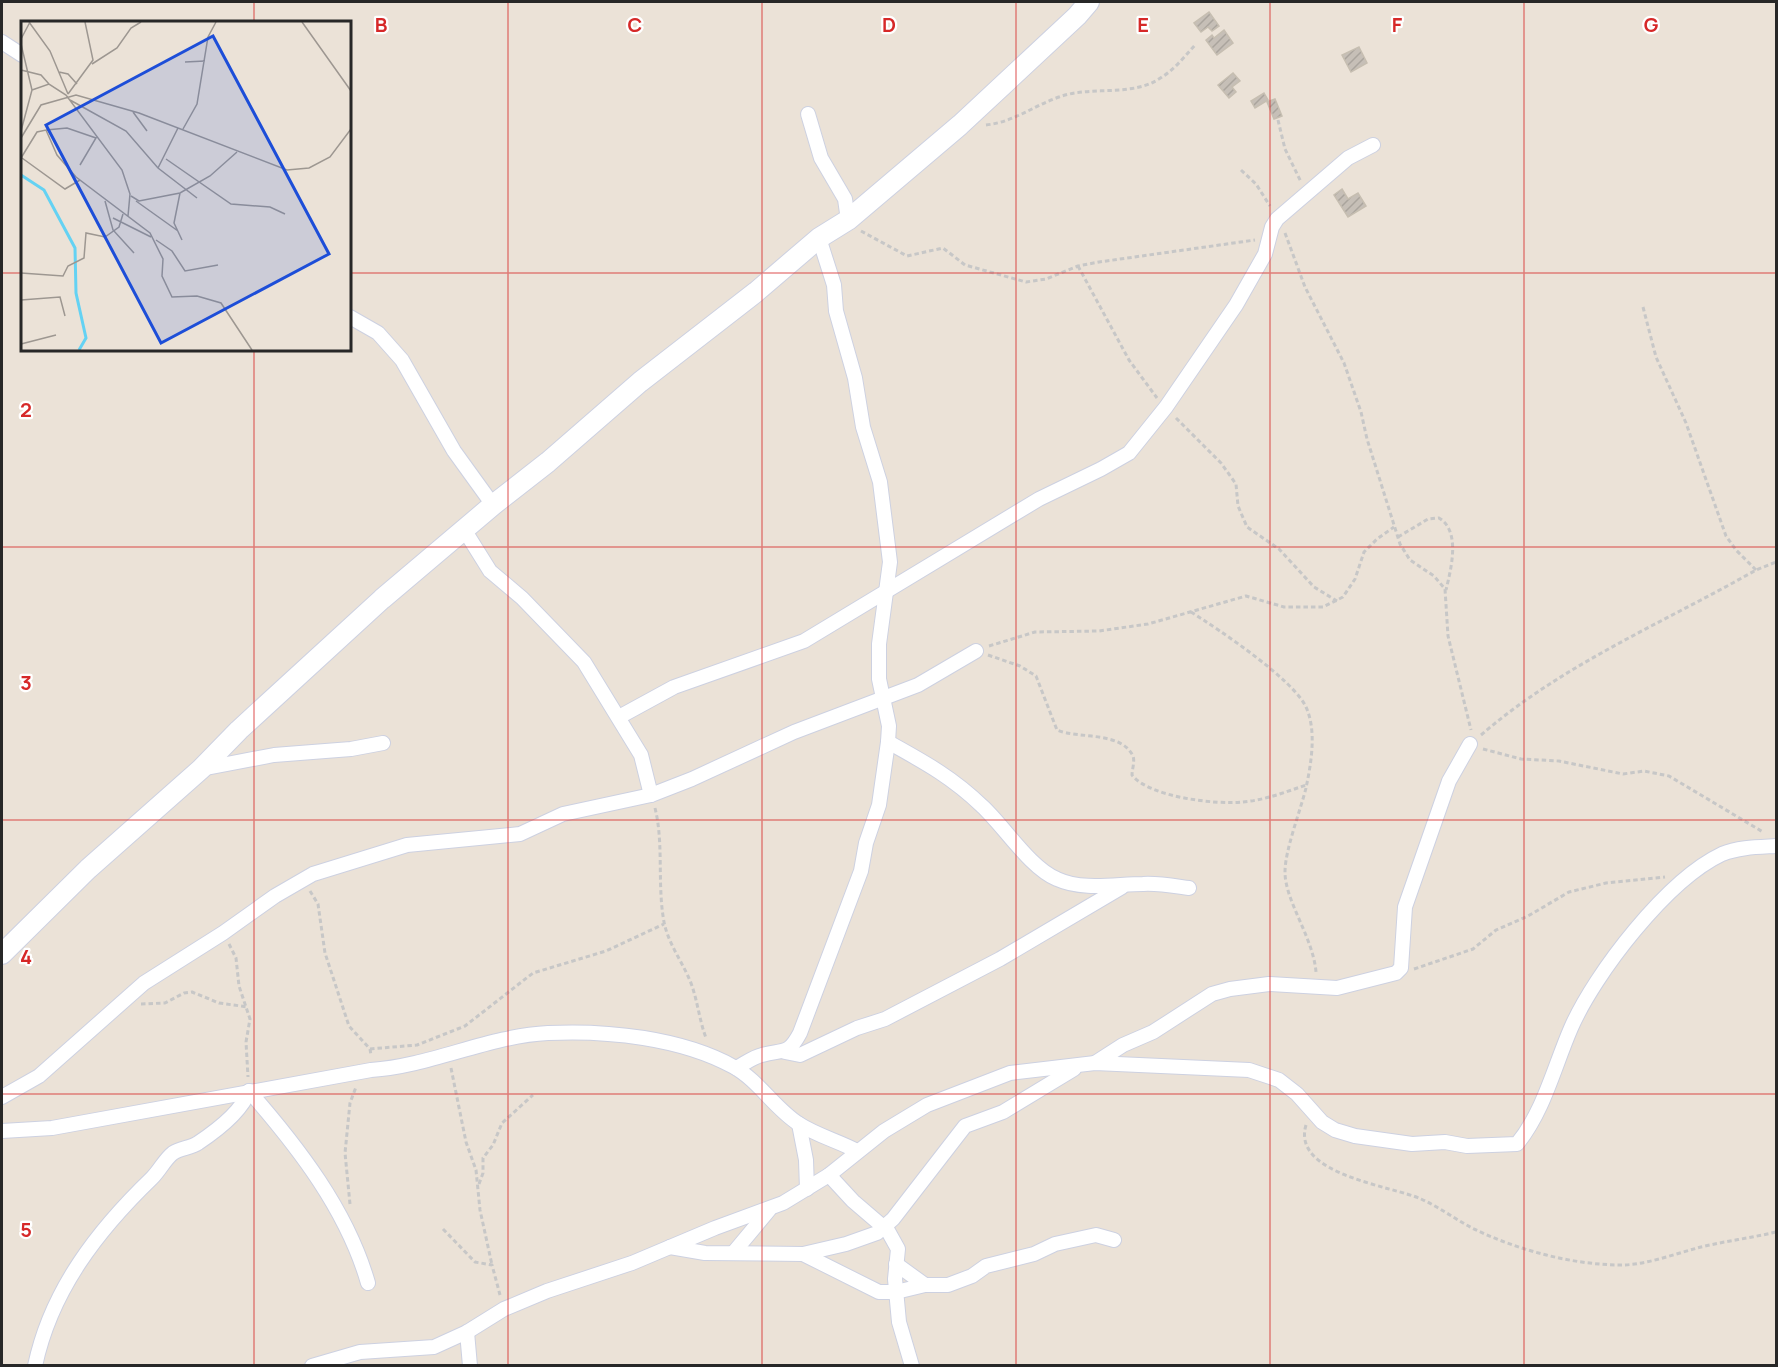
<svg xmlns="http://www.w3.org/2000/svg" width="1778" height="1367" font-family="Manrope,sans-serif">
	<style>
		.building { fill: url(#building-hatch); stroke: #c6beb1; stroke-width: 1.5 }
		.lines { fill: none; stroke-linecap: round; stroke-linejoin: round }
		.street-casing { stroke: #cdd1e1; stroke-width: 16 }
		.secondary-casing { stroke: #cdd1e1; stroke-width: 22 }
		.path { stroke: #c7c7c7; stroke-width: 3; stroke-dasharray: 4.5 3; stroke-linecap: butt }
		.street { stroke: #fff; stroke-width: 14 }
		.secondary { stroke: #fff; stroke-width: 20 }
		.grid { fill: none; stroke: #d62828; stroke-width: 1.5; stroke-opacity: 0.55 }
		.inset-river { fill: none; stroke: #64d2f3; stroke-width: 3 }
		.inset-road { fill: none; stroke: #9d9791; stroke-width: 1.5 }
		.view { fill: #1d4ed8; fill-opacity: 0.15; stroke: #1d4ed8; stroke-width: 3 }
		.inset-edge { fill: none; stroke: #272727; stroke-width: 3 }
		.grid-label { font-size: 20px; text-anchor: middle; font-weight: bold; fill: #d62828; stroke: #fff; stroke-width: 4.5; stroke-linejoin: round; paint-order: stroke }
	</style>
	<defs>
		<pattern id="building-hatch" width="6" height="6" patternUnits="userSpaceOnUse" patternTransform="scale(1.5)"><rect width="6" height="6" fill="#c6bfb7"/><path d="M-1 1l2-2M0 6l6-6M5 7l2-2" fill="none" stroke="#aaa49d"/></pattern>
	</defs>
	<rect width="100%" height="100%" fill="#ebe2d7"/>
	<g class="building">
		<polygon points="1209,12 1219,26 1212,31 1208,27 1201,32 1194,23"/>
		<polygon points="1224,30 1233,43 1217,55 1206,40 1212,35 1214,38"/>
		<polygon points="1359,47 1367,63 1351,72 1342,55"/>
		<polygon points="1233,73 1240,81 1232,87 1236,92 1229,98 1218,85"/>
		<polygon points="1264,93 1268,100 1255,108 1251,101"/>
		<polygon points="1275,99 1282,116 1274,119 1267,102"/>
		<polygon points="1342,189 1348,199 1358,193 1366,206 1348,217 1334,195"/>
	</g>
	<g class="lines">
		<defs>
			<g id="street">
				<polyline points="2,42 22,55"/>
				<polyline points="808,114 821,158 845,199 848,220"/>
				<polyline points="350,317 378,333 402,360 454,451 493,505"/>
				<polyline points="465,531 490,571 522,598 584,662 641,755 651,795"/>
				<polyline points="619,717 674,687 804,641 1039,499 1101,469 1129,453 1166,407 1236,305 1265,254 1272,227 1277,219 1348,158 1373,145"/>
				<path d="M888,742c36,20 64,35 94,64 22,20 48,62 75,73 26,12 59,5 86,5 15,-1 31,2 46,4"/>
				<polyline points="201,769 274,755 351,749 383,743"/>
				<polyline points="785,1052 800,1055 857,1028 885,1019 1000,959 1122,887"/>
				<polyline points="1095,1063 1123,1045 1153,1032 1212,994 1230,989 1269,984 1337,988 1396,973 1401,968 1405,907 1449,781 1470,744"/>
				<path d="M736,1068c8,-4 17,-11 26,-13 21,-6 26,1 38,-22l61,-162 5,-28 13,-38 9,-63 1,-16 -10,-47v-35l11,-82 -10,-80 -17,-55 -8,-49 -19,-67 -2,-26 -15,-47"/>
				<path d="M249,1091c49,56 98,119 119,192"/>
				<polyline points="2,1097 39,1076 144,983 223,933 275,896 313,874 407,845 520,834 563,814 651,795 692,779 794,732 918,685 976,651"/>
				<polyline points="799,1124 806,1160 807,1189"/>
				<path d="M2,1131l50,-3 319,-58c60,-4 117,-34 177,-37 59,-3 134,5 186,34 25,14 41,42 65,57 17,11 39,17 58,27"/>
				<polyline points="829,1175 853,1201 888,1231 898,1249 895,1279 899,1322 912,1366"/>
				<polyline points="670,1247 705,1253 803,1254 879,1292 896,1292 925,1285 948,1285 972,1276 986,1266 1034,1254 1055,1244 1096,1235 1114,1240"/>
				<polyline points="734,1252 769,1210"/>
				<polyline points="803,1254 846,1244 877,1233 893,1219 965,1126 1003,1112 1074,1069"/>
				<polyline points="896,1264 925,1285"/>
				<polyline points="467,1332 470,1366"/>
				<path d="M35,1366c16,-76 63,-136 117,-188 8,-8 13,-19 21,-25 7,-5 18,-5 25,-10 18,-12 44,-32 51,-52"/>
				<path d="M312,1366l48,-14 74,-5 33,-15 37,-23 43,-18 85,-28 83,-35 68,-25 46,-28 55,-44 43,-26 83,-32 85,-10 154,7 30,10 18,14 25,28 13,8 20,6 57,8 33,-2 22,4 50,-2c27,-33 37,-77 54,-116 24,-55 96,-148 151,-174 17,-7 37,-7 54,-8"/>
			</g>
			<polyline id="secondary" points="2,954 88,869 201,769 239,730 382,599 493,505 548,462 640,382 756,292 819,238 848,220 960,125 1077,16 1089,2"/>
		</defs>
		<use href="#street" class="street-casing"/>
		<use href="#secondary" class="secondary-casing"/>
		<g class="path">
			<polyline points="1278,120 1285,149 1301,182"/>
			<path d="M986,125c28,-3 47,-19 73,-28 33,-12 74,1 103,-20 13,-8 23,-21 33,-32"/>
			<polyline points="1241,170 1256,184 1270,206"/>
			<polyline points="861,231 907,256 943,248 965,265 1026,282 1046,279 1078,266 1099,262 1255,240"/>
			<polyline points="1285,233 1305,287 1344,363 1361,412 1367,439 1400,544 1410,560 1434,576 1445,589 1448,636 1471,730"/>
			<polyline points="1078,266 1129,360 1157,398"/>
			<polyline points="1643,307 1656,357 1686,423 1726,536 1736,550 1756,570"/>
			<polyline points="1176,418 1221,463 1236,484 1238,506 1247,527 1279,549 1314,587 1337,601"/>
			<path d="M1398,537l30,-18 11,-1c22,13 12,51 7,72"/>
			<path d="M1191,612c27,17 102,67 115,95 11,24 5,57 0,81 -6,24 -21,62 -21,84 0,29 28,65 31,100"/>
			<polyline points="989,646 1035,632 1099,631 1148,624 1246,596 1284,607 1323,607 1343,597 1355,579 1364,552 1377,539 1394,527"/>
			<path d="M988,655l32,11 16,10 21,54c21,9 64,1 76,26 2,5 -1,14 -1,19 17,22 84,30 111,27 22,-2 43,-10 63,-17"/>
			<path d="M1481,735c82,-71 182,-112 275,-165l20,-8"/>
			<polyline points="1483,749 1521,759 1559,761 1623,774 1644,771 1669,776 1763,832"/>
			<path d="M655,808c9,36 2,76 9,114 5,25 22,44 29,67 5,16 7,33 13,49"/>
			<polyline points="310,891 318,904 325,953 349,1026 370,1049 371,1055"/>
			<polyline points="229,944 236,958 239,986 250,1019 246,1042 248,1077"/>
			<polyline points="1414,969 1473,949 1496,930 1528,916 1569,892 1606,883 1665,877"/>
			<polyline points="141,1004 165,1003 184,993 192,992 219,1003 248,1007"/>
			<polyline points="370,1049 417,1045 465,1026 533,973 606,951 664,924"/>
			<polyline points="451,1068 466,1142 476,1170 480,1210 492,1265"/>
			<path d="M1306,1125c-15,50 87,61 115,74 18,8 34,20 51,29 43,21 96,36 145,37 27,1 57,-11 84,-18 25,-6 50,-9 75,-15"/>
			<polyline points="479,1184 483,1173 483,1158 493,1145 502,1123 533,1095"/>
			<polyline points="350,1204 345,1153 350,1103 356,1087"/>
			<polyline points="443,1229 475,1262 492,1265 500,1295"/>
		</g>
		<use href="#street" class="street"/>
		<use href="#secondary" class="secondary"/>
	</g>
	<path class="grid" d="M254,2v20M508,2v1364M762,2v1364M1016,2v1364M1270,2v1364M1524,2v1364M2,273h20M350,273h1426M254,350v1016M2,547h1774M2,820h1774M2,1094h1774"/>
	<g transform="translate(21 21)">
		<rect width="330" height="330" fill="#ebe2d7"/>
		<path class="inset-river" d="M0,154l23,15 31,58 1,45 10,45 -7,12"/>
		<path class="inset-road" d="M8,1l21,29 18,43M281,1l49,69M0,18l9,-17M0,23l11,46 -11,41M164,41l20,-1M71,43l25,-16 14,-20 10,-6M0,49l20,5 8,9M38,51l9,2 9,10M11,69l17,-6 17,11 56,75 8,24 -2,22M47,73l25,-34 -8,-38M49,79l56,31 32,37 39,30M112,91l14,19M162,108l14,-25 11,-67 8,-15M25,109l21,-2 29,10 -16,27M0,117l20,-33 35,-10 63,18 148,57 22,-2 21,-11 21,-28M0,137l16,-26 9,-2 11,25 19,22 74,56 13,26 -1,17 10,21 25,-1 24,7 31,47M1,137l43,31 15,-9M145,138l65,45 39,3 15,7M137,147l20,-40M159,172l-6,30 8,17M110,175l8,5 41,-8 30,-17 27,-24M84,180l8,29 21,23M115,180l42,30M92,197l38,19M135,219l16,11 13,20 33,-6M0,252l42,3 5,-10 16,-8 2,-25 19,4 14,-10 4,-13M0,279l39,-3 5,19M0,323l35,-9"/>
		<path class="view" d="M192,15l116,218 -168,89 -115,-218z"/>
		<rect width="330" height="330" class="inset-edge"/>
	</g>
	<g class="grid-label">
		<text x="381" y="32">B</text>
		<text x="635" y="32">C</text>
		<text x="889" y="32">D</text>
		<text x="1143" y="32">E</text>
		<text x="1397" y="32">F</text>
		<text x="1651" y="32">G</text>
		<text x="26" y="417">2</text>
		<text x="26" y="690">3</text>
		<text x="26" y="964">4</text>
		<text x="26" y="1237">5</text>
	</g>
	<rect width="1778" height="1367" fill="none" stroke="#272727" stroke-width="6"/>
</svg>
